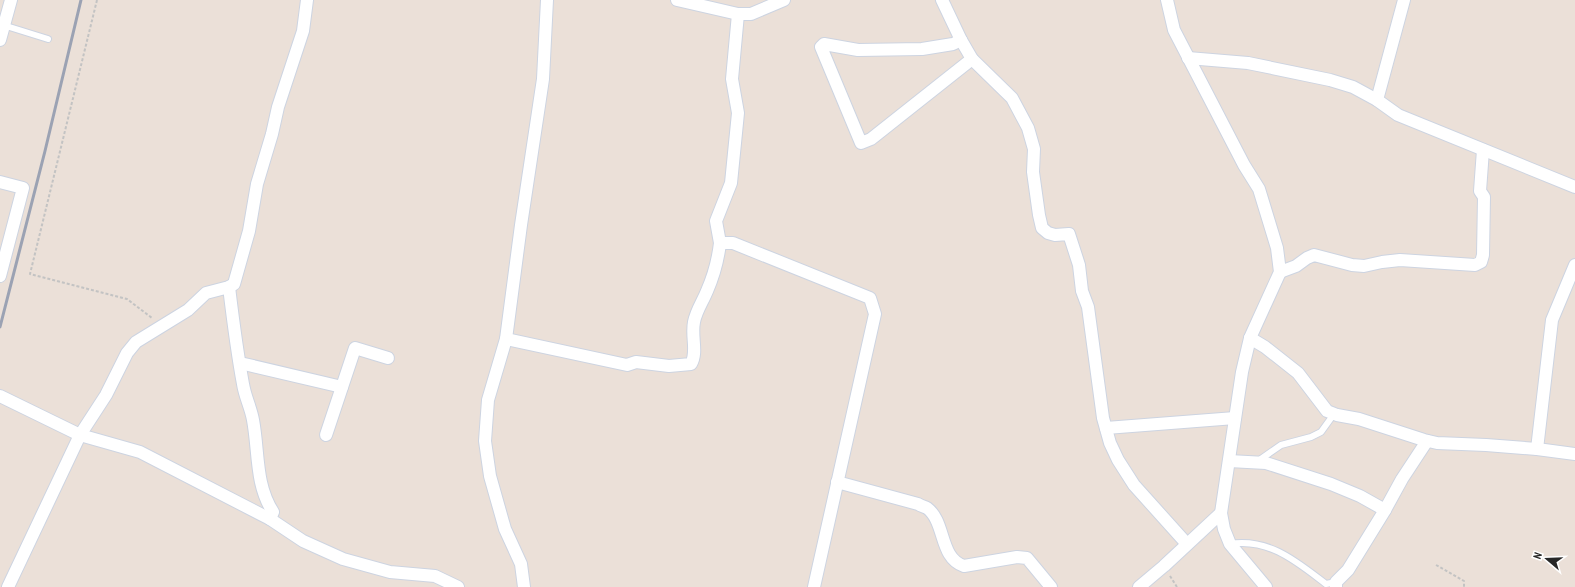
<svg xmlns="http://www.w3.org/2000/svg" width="1575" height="587" font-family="'PT Sans Narrow',sans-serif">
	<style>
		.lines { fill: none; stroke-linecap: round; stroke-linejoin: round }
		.lane-casing { stroke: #cdd4e1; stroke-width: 8 }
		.street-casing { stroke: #cdd4e1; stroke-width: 14 }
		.path { stroke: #c3c3c3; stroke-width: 2; stroke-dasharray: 3 2; stroke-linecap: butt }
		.lane { stroke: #fff; stroke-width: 6 }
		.street { stroke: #fff; stroke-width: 12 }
		.rail { stroke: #9ba2b3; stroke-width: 3 }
	</style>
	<rect width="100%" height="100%" fill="#ebe0d8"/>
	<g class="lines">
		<defs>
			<g id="lane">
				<polyline points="3,25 48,39"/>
				<polyline points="1258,461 1281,445 1311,437 1321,432 1334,414"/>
				<path d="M1230,544c40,-6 67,18 96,40l10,-2"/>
			</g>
			<g id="street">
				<polyline points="677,0 738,14 751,14 784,0"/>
				<polyline points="942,0 961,40 972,59 1012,98 1028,128 1034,149 1033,172 1039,215 1042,228 1048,233 1055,235 1069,234 1079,265 1082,291 1088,307 1103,418 1110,443 1118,460 1134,485 1187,544"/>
				<polyline points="1167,0 1174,30 1244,165 1259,189 1277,248 1280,272 1250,338 1242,372 1221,513 1224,529 1230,544 1266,587"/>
				<polyline points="738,14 732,79 738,113 731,183 716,221 720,243 733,243 870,298 875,314 814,587"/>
				<polyline points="0,40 11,0"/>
				<polyline points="961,40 953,44 922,49 858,50 824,44 821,47 861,143 871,139 972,59"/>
				<polyline points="1188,58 1248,63 1330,80 1353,87 1377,100 1398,115 1575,187"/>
				<polyline points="1377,100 1404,0"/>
				<polyline points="0,182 23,188 0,276"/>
				<polyline points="1280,272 1296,266 1307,258 1314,255 1352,265 1364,266 1382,262 1400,260 1475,265 1481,262 1483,255 1484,197 1480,191 1483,150"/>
				<path d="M229,287c4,33 8,65 14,97 2,13 8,24 10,36 6,32 2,64 20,92l-3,7"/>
				<polyline points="1250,338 1265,347 1298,373 1327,411 1337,415 1359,419 1424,440 1437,443 1486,445 1537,449 1575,454"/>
				<path d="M506,339l121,26 9,-3 33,4 22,-2c7,-12 0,-27 3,-42 2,-11 9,-21 13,-31 7,-16 11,-31 13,-48"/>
				<polyline points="240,363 342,387"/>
				<polyline points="0,396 80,435 140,452 270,519 303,541 343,559 390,572 435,576 458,587"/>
				<polyline points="1106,428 1235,418"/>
				<polyline points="326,435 355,348 388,358"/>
				<polyline points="1537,449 1552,320 1575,265"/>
				<polyline points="1229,461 1266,463 1331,484 1360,496 1385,510 1348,570 1336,582 1336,587"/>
				<path d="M837,482l81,22c3,2 7,3 9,4 19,14 12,50 37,58l53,-9 10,1 24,29"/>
				<polyline points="1385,510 1402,479 1427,441"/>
				<polyline points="8,587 80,435 106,395 127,353 136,342 188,310 206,293 229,287 234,284 249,231 257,184 272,134 278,107 303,31 307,0"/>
				<polyline points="524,587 521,564 505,529 490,476 485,441 488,400 506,339 521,225 543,79 547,0"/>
				<polyline points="1139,587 1164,566 1221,513"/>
			</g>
		</defs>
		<use href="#lane" class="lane-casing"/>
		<use href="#street" class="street-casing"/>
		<g class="path">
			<polyline points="97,0 30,274 127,299 152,318"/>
			<polyline points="1436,565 1464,581 1464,587"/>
			<polyline points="1170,576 1177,587"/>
		</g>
		<use href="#lane" class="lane"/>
		<use href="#street" class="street"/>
		<polyline class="rail" points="0,327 45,151 81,0"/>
	</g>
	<g transform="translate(1547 559) rotate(289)" stroke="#ffffff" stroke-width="3" paint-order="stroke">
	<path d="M0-3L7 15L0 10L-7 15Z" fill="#272727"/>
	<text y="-6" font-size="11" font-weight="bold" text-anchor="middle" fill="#272727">N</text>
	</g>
</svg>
